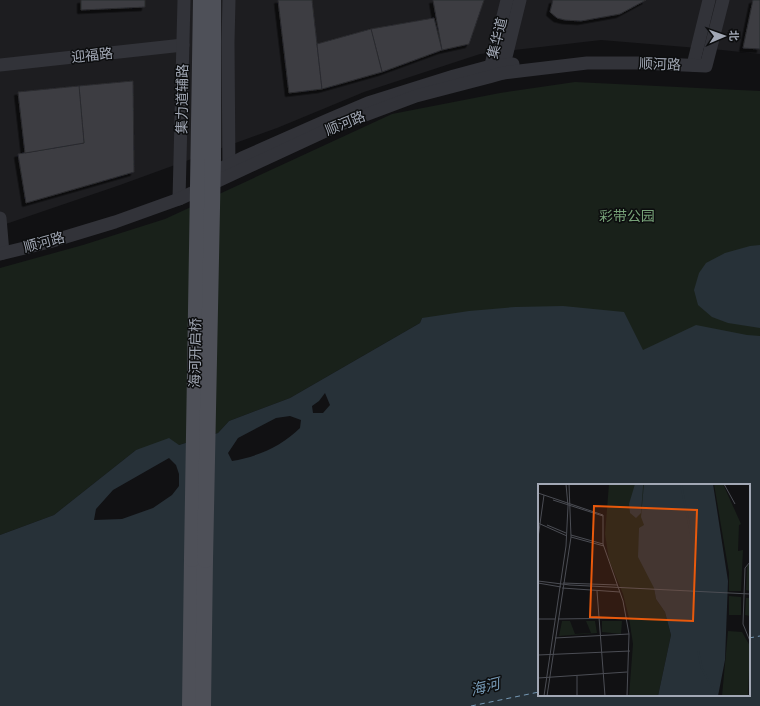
<svg xmlns="http://www.w3.org/2000/svg" width="760" height="706" font-family="Cabin,'Noto Sans SC',sans-serif">
	<style>
		.built { fill: #1d1d20 }
		.green { fill: #19211a }
		.water { fill: #273138; fill-rule: evenodd }
		.lines { fill: none; stroke-linecap: round; stroke-linejoin: round }
		.ferry { stroke: #7598b4; stroke-width: 1; stroke-dasharray: 5 4; stroke-linecap: butt }
		.building { fill: #3d3e43; stroke: #2b2b2f; filter: url(#shadow) }
		.minor { stroke: #323339; stroke-width: 13 }
		.major { stroke: #4e5058; stroke-width: 16 }
		.major-bridge { stroke: #4e5058; stroke-width: 16 }
		.labels { text-anchor: middle; stroke-width: 3; stroke-linejoin: round; paint-order: stroke }
		.street-label { font-size: 14px; fill: #a2a8b5; stroke: #0c0d0e }
		.park-label { font-size: 14px; fill: #77a278; stroke: #0c0d0e }
		.water-label { font-size: 15px; font-style: italic; fill: #7598b4; stroke: #0c0d0e }
		.inset-river { fill: none; stroke: #273138; stroke-width: 2 }
		.inset-road { fill: none; stroke: #4b4d54; stroke-width: 1 }
		.view { fill: #e8590c; fill-opacity: 0.15; stroke: #e8590c; stroke-width: 2 }
		.inset-edge { fill: none; stroke: #a2a8b5; stroke-width: 2 }
	</style>
	<defs>
		<filter id="shadow"><feDropShadow dx="-3.5" dy="3.5" stdDeviation="0" flood-color="#0009"/></filter>
	</defs>
	<rect width="100%" height="100%" fill="#111113"/>
	<polygon class="built" points="0,0 760,0 760,54 722,50 601,40 480,54 364,92 277,128 120,185 0,226"/>
	<polygon class="green" points="575,82 760,91 760,373 422,318 420,323 290,398 229,421 218,433 179,445 136,450 54,515 0,535 0,268 83,245 165,219 392,114 500,93"/>
	<g class="water">
		<polygon points="760,245 760,328 728,323 712,317 698,305 694,290 699,273 706,263 725,253 750,246"/>
		<path d="M563,306l61,6 19,38 53,-25 51,10 13,1v370h-760v-171l54,-20 82,-65 33,-12 10,7 39,-12 11,-12 61,-23 130,-75 2,-5 47,-7 46,-4zM325,393l5,12 -7,8h-10l-1,-7 7,-5zM290,416l11,4 -1,8c-18,18 -43,29 -68,33l-4,-8 10,-15 38,-20zM169,458l7,7 3,9v12l-7,9 -19,13 -31,11 -28,1 2,-11 17,-19zM539,485h210v210h-210z"/>
	</g>
	<g class="lines">
		<g class="ferry">
			<polyline points="749,638 760,636"/>
			<polyline points="471,706 539,692"/>
		</g>
	</g>
	<g class="building">
		<polygon points="81,0 145,0 145,7 81,10"/>
		<polygon points="278,0 312,0 322,89 289,93"/>
		<polygon points="433,0 484,0 469,44 442,50"/>
		<polygon points="553,0 646,0 620,14 581,21 565,20 557,18 550,12"/>
		<polygon points="753,0 760,0 760,49 743,48"/>
		<polygon points="434,18 442,50 382,72 371,29"/>
		<polygon points="371,29 382,72 322,89 317,44"/>
		<polygon points="133,81 134,172 26,203 18,154 84,143 79,86"/>
		<polygon points="79,86 84,143 25,153 18,92"/>
	</g>
	<g class="lines">
		<g class="minor">
			<polyline points="0,65 183,45"/>
			<polyline points="693,65 709,0"/>
			<polyline points="489,73 507,0"/>
			<polyline points="503,73 504,65 520,0"/>
			<polyline points="229,172 228,42 229,0"/>
			<polyline points="206,176 242,158 328,120 368,103 454,76 491,66 513,64"/>
			<polyline points="179,199 184,0"/>
			<polyline points="0,218 3,253"/>
			<polyline points="0,254 49,242 115,222 179,199 336,126 416,96 489,77 503,73 587,63 640,63 706,66 723,0"/>
		</g>
		<g class="major">
			<polyline points="190,706 192,559"/>
			<polyline points="203,706 205,560"/>
		</g>
		<g class="major-bridge">
			<polyline points="192,559 201,0"/>
			<polyline points="205,560 213,158 213,0"/>
		</g>
	</g>
	<g class="labels">
		<g class="street-label">
			<text transform="translate(497 38) rotate(-76)" y="5">集华道</text>
			<text transform="translate(92 55) rotate(-6)" y="5">迎福路</text>
			<text transform="translate(660 64) rotate(2)" y="5">顺河路</text>
			<text transform="translate(182 99) rotate(-89)" y="5">集力道辅路</text>
			<text transform="translate(345 123) rotate(-22)" y="5">顺河路</text>
			<text transform="translate(44 242) rotate(-15)" y="5">顺河路</text>
			<text transform="translate(195 353) rotate(-89)" y="5">海河开启桥</text>
		</g>
		<g class="park-label">
			<text x="627" y="221">彩带公园</text>
		</g>
		<g class="water-label">
			<text transform="translate(485 687) rotate(-14)" y="5">海河</text>
		</g>
	</g>
	<g transform="translate(538 484)">
		<rect width="212" height="212" fill="#111113"/>
		<path d="M71,0h37l3,36 -10,37 15,30 2,12 9,13 6,23 -13,61h-29l4,-52 -4,-26 -6,-24 -14,-34 -4,-26zM176,0h9l18,40 -2,1 -1,26 5,-1 -2,41h-12v-18zM212,80v27l-4,-1 1,-25zM191,112l12,1v18h-12zM208,114h4v18l-5,-1zM24,137h8l5,13 16,-1 -5,-12h9l2,12 -38,3zM84,137l-1,13 -19,-2v-11zM190,147l14,1 8,14 -2,50h-26z" fill="#19211a"/>
		<path d="M97,0h8v3l-2,26 -5,5 -6,-5 -1,-9zM106,0h69l15,97 -3,79 -7,36h-60l13,-61 -6,-23 -9,-13 -2,-11 -16,-31 1,-29 5,-3 -3,-8z" fill="#273138"/>
		<path class="inset-river" d="M143,0l17,86v19M160,108v59l4,18 14,24"/>
		<path class="inset-road" d="M186,0l11,20M0,9l65,22v29l20,57 6,33 -2,62M15,16l50,16M0,39l29,13M9,41l19,8M33,51l32,9M33,53l33,9M0,54l6,-43M212,78l-5,6 -2,56 7,17M0,97l32,4 180,9M0,99l23,4M25,99l54,2M24,104l58,4M59,107l8,105M0,135h17M20,135l69,-1M17,154l74,-4M0,171l92,-4M39,192v20M0,194l89,-6M6,212l22,-150 2,-40 -2,-22M9,212l24,-159 -2,-53"/>
		<path class="view" d="M56,22l103,4 -4,111 -103,-4z"/>
		<rect width="212" height="212" class="inset-edge"/>
	</g>
	<g transform="translate(724 36) rotate(88)" stroke="#0c0d0e" stroke-width="3" paint-order="stroke">
	<path d="M0-3L7 15L0 10L-7 15Z" fill="#a2a8b5"/>
	<text y="-6" font-size="11" font-weight="bold" text-anchor="middle" fill="#a2a8b5">北</text>
	</g>
</svg>
